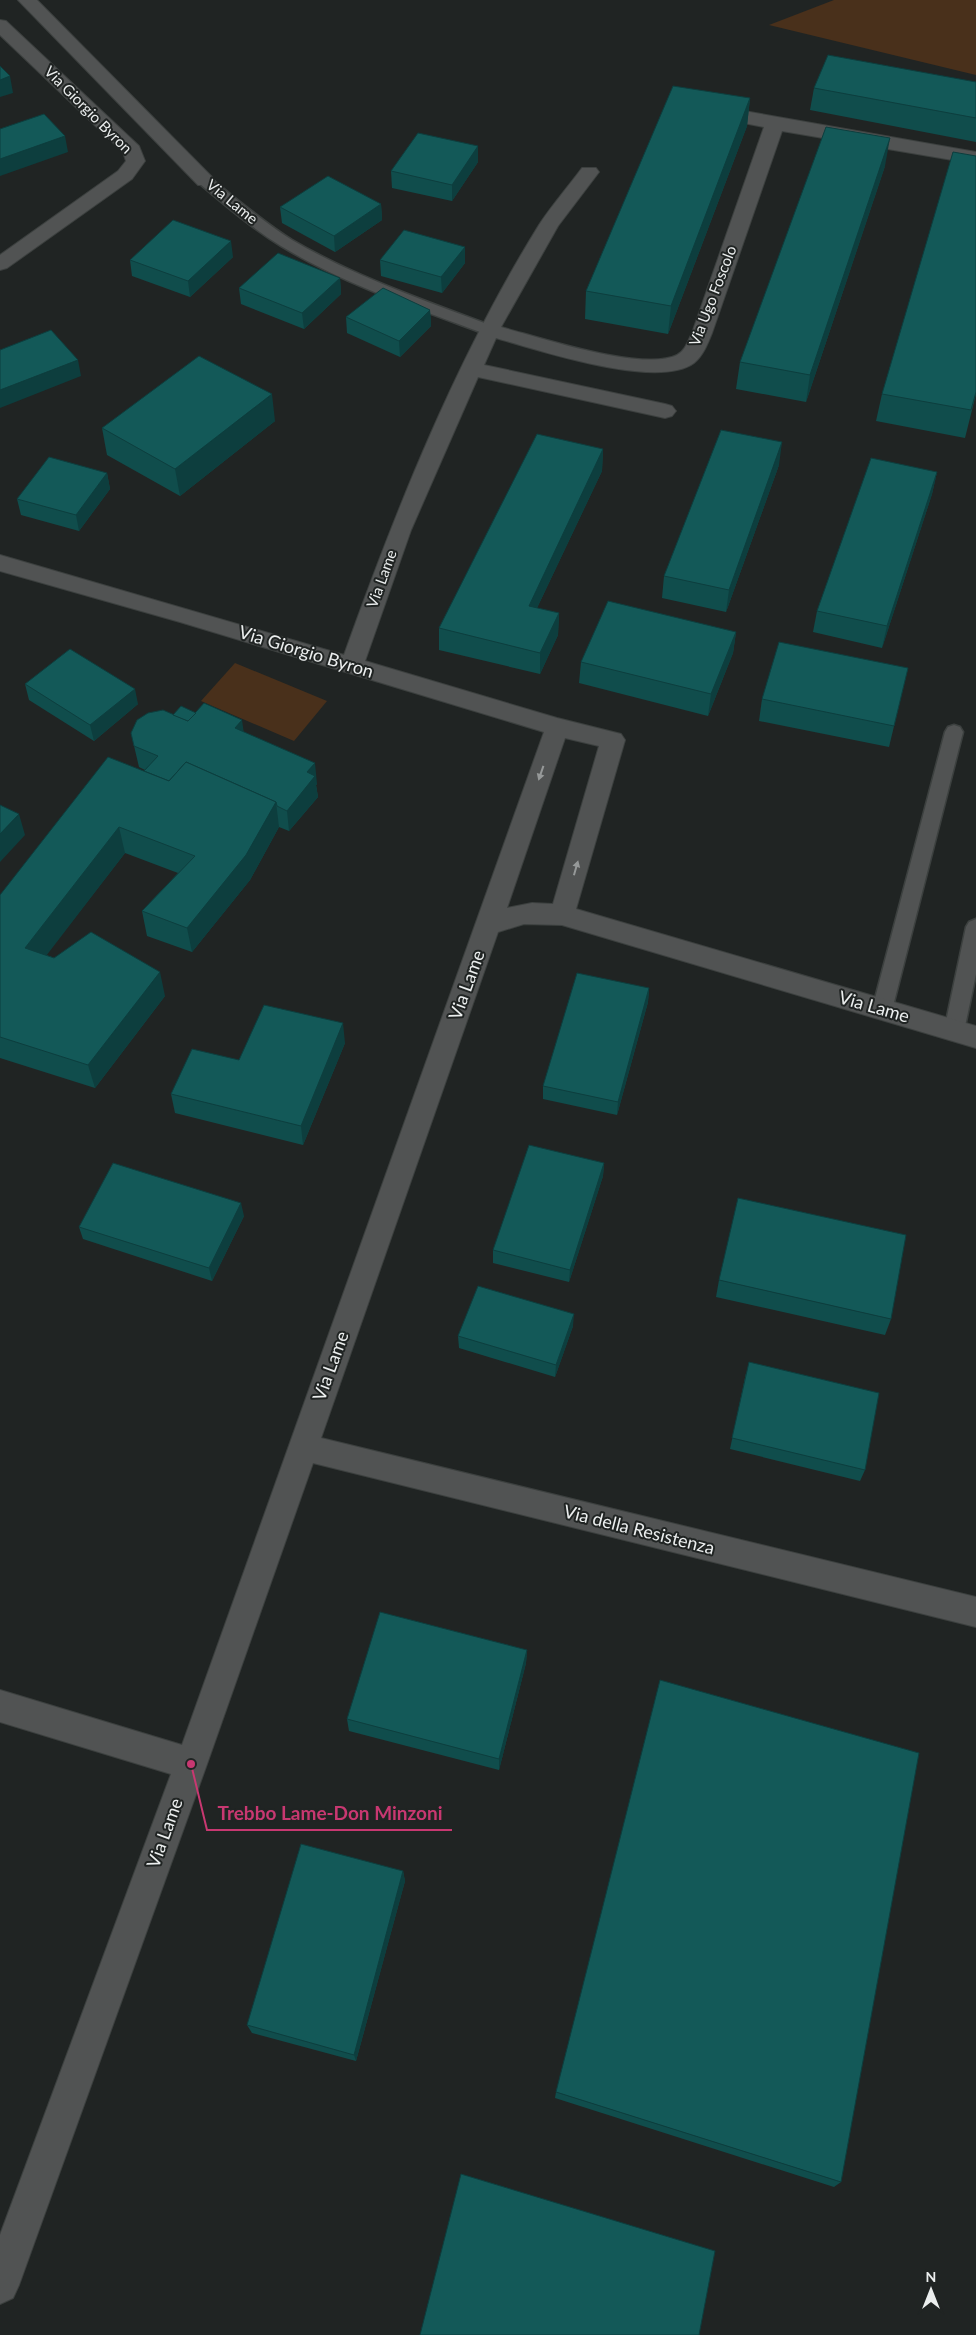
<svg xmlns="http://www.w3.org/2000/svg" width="976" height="2335" font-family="Lato,sans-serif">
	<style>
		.green { fill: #49301b }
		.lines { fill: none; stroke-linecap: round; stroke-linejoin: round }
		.service-casing { stroke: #3c403f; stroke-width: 3 }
		.minor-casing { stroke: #3c403f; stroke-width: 2 }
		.service { fill: #515353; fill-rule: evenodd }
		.minor { fill: #515353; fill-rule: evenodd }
		.wall { fill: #104d4c }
		.shaded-wall { fill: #0d3e3e }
		.building { fill: #135958; stroke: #0d3e3e }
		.oneway { fill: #969999 }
		.labels { text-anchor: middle; stroke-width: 4; stroke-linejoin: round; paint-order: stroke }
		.far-street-label { font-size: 15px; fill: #ebeeee; stroke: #202423 }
		.street-label { font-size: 18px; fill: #ebeeee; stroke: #202423 }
		.leader { fill: none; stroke: #c83871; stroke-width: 2 }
		.callout-dot { fill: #c83871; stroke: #202423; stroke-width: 2 }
		.callout-label { font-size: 19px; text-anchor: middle; font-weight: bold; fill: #c83871; stroke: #202423; stroke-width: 4; stroke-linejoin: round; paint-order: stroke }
	</style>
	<rect width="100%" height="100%" fill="#202423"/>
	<g class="green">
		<polygon points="834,0 976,0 976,75 769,25"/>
		<polygon points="235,663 327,701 294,741 201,701"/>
	</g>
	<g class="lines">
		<defs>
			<g id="service">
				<path d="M205,177l5,1c27,21 53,44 82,62 63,37 134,61 203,87l2,3 -8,5 -6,-2c-68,-25 -139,-49 -202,-87 -29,-18 -55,-40 -81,-62l-2,-3z"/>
				<polygon points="954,725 960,727 963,732 892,1010 889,1016 882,1018 875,1016 872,1010 945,732 948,727"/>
				<polygon points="976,919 976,974 964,1031 961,1037 954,1039 947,1037 944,1031 966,927 969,922"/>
			</g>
			<g id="minor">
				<polygon points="18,0 37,0 212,177 215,181 212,185 198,185"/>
				<polygon points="0,20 6,21 139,146 145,161 132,179 7,268 0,270 0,255 118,171 126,161 123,152 0,35"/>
				<path d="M710,105l266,47v12l-194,-33 -70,202c-4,10 -9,23 -18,30 -36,27 -156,-13 -198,-25l-12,27 181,39 7,2 4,5 -4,5 -7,2 -187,-41 -67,153 -46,131 192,57 64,16 4,6 -49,169 400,117v22l-414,-123 -38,-1 -26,8 -177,506 655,159v30l-663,-164 -106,301 -188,521 -6,13 -13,6v-69l171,-461 -171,-52v-32l182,55 362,-1013 -364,-110 -180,-51v-16l344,100c53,-148 112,-296 195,-430 13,-20 29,-38 43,-57h14l3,4 -41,54 -57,101c38,10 142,45 176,28 8,-4 11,-14 15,-22l72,-206 -61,-12 -2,-4 2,-4zM565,738l34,8 -46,158 -21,-1 -25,5z"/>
			</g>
		</defs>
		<use href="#service" class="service-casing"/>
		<use href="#minor" class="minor-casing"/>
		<use href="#service" class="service"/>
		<use href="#minor" class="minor"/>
	</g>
	<g class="wall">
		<polygon points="976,82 976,142 810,110 814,88"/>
		<polygon points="750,98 747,126 668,334 585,319 586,291"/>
		<polygon points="478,146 478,162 452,201 392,188 391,171"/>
		<polygon points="976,156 976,394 965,438 876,421 882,394"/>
		<polygon points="885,166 806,402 736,389 740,362"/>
		<polygon points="381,204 382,220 335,252 282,223 280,207"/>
		<polygon points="465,247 465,263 442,293 381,276 380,260"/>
		<polygon points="233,257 190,297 132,276 130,260"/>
		<polygon points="340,278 341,294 304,329 241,304 239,288"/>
		<polygon points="430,310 431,326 400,357 347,333 346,317"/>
		<polygon points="275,421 180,496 107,455 102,428"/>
		<polygon points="603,449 602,471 537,608 559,613 558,635 540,674 439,650 439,628"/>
		<polygon points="779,465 726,612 662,598 664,576"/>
		<polygon points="937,472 932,494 882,648 813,632 817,611"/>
		<polygon points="107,473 110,489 79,531 21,515 17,499"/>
		<polygon points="736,632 733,653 708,716 579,683 581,662"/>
		<polygon points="908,668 889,747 759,721 762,699"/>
		<polygon points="25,684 138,704 94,741 29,700"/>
		<polygon points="173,715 244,732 317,784 316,785 318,797 289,831 279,827 250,880 192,952 147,936 142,911 178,873 125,853 46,955 165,996 95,1088 0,1058 0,895 144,771 145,770 139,767 131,733"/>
		<polygon points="649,988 648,1002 617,1115 543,1099 543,1086"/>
		<polygon points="345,1043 303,1145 175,1113 171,1094 239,1060"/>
		<polygon points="604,1163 603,1176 569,1282 493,1263 493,1250"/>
		<polygon points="244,1216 212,1281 83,1239 79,1227"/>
		<polygon points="719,1280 891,1319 885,1335 716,1297"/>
		<polygon points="573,1326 555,1377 459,1348 458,1336"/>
		<polygon points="746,1373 865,1470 860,1481 730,1449"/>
		<polygon points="527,1650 526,1663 499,1770 349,1731 347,1719"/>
		<polygon points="403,1871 405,1881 356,2061 252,2033 247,2025"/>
		<polygon points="556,2092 841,2182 834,2187 555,2098"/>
	</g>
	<g class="shaded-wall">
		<polygon points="10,76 13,93 0,97 0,80"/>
		<polygon points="750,98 747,126 668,334 671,306"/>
		<polygon points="65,136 68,152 0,176 0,159"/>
		<polygon points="890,138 885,166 806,402 810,375"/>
		<polygon points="478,146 478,162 452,201 452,185"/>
		<polygon points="381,204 382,220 335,252 334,236"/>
		<polygon points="231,241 233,257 190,297 188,281"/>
		<polygon points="465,247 465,263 442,293 441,277"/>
		<polygon points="340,278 341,294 304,329 302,313"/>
		<polygon points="430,310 431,326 400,357 399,341"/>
		<polygon points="78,360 81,376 0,408 0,390"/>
		<polygon points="272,394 275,421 180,496 175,469"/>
		<polygon points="782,442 779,465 726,612 729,590"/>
		<polygon points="603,449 602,471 528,627 529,606"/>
		<polygon points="937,472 932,494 882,648 887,626"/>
		<polygon points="107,473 110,489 79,531 76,515"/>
		<polygon points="559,613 558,635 540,674 540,653"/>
		<polygon points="736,632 733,653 708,716 711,694"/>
		<polygon points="135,689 138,704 94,741 90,725"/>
		<polygon points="242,720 245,741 235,728"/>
		<polygon points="315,763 317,784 316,785 318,797 289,831 287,811 307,772"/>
		<polygon points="276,802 279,827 250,880 192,952 187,928"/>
		<polygon points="19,814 25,835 0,862 0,834"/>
		<polygon points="119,827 125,853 33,973 25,948"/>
		<polygon points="160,972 165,996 95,1088 88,1065"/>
		<polygon points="649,988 648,1002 617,1115 618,1102"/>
		<polygon points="343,1023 345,1043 303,1145 301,1126"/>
		<polygon points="604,1163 603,1176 569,1282 570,1270"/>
		<polygon points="241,1203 244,1216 212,1281 209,1268"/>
		<polygon points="574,1314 573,1326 555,1377 556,1365"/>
		<polygon points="527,1650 526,1663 499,1770 499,1759"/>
		<polygon points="403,1871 405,1881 356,2061 354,2055"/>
	</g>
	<g class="building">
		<polygon points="828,55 976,82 976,118 814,88"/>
		<polygon points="0,66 10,76 0,80"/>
		<polygon points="673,86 750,98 671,306 586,291"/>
		<polygon points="44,114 65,136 0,159 0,129"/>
		<polygon points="826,127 890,138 810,375 740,362"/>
		<polygon points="418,133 478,146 452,185 391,171"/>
		<polygon points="953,152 976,156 976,392 971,410 882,394"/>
		<polygon points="328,176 381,204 334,236 280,207"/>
		<polygon points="173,220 231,241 188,281 130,260"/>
		<polygon points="404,230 465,247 441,277 380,260"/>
		<polygon points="278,253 340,278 302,313 239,288"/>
		<polygon points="383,288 430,310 399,341 346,317"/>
		<polygon points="51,330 78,360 0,390 0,350"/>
		<polygon points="199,356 272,394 175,469 102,428"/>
		<polygon points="721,430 782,442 729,590 664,576"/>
		<polygon points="537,434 603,449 529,606 559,613 540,653 439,628"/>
		<polygon points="49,457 107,473 76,515 17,499"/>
		<polygon points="871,458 937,472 887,626 817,611"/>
		<polygon points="608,601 736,632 711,694 581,662"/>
		<polygon points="779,642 908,668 894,726 762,699"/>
		<polygon points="70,649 135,689 90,725 25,684"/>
		<polygon points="204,703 242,720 235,728 315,763 307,772 315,776 287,811 277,806 276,802 186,762 169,781 144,771 158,756 134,746 131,733 137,720 148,713 163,710 188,721"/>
		<polygon points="181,706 196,713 188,721 173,715"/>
		<polygon points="108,757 169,781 186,762 276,802 246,855 187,928 142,911 195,856 119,827 25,948 54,958 91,932 160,972 88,1065 0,1037 0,895"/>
		<polygon points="0,805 19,814 0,834"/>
		<polygon points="577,973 649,988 618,1102 543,1086"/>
		<polygon points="264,1005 343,1023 301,1126 171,1094 192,1049 239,1060"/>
		<polygon points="529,1145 604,1163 570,1270 493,1250"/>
		<polygon points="113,1163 241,1203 209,1268 79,1227"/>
		<polygon points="738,1198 906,1235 891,1319 719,1280"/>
		<polygon points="478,1286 574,1314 556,1365 458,1336"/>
		<polygon points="749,1362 879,1393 865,1470 732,1438"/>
		<polygon points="380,1612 527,1650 499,1759 347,1719"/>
		<polygon points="660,1680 919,1753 841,2182 556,2092"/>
		<polygon points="301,1844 403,1871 354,2055 247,2025"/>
		<polygon points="461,2174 715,2251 699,2335 420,2335"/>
	</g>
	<defs><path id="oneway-solid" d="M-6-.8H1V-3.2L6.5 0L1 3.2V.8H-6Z" transform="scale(1.25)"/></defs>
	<g class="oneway">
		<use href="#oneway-solid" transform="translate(541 773) rotate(109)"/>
		<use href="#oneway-solid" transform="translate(576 868) rotate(-74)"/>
	</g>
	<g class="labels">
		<g class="far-street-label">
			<text transform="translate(88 110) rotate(45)" y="5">Via Giorgio Byron</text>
			<text transform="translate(232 202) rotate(39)" y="5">Via Lame</text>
			<text transform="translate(713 296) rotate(-69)" y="5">Via Ugo Foscolo</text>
			<text transform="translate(382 579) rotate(-70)" y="5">Via Lame</text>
		</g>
		<g class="street-label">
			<text transform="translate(306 652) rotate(17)" y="6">Via Giorgio Byron</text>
			<text transform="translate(467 985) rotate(-70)" y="6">Via Lame</text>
			<text transform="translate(874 1007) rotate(16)" y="6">Via Lame</text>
			<text transform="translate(331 1366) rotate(-70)" y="6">Via Lame</text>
			<text transform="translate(639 1530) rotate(14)" y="6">Via della Resistenza</text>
			<text transform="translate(165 1833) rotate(-70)" y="6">Via Lame</text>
		</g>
	</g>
	<path class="leader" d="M191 1764L207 1830H452"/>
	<circle class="callout-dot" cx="191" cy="1764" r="5"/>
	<g class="callout-label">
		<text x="330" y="1820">Trebbo Lame-Don Minzoni</text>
	</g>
	<g transform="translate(931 2290)" stroke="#202423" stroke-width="4" paint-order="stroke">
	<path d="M0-4L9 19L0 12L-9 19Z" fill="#ebeeee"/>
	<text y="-8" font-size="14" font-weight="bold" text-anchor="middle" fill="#ebeeee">N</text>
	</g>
</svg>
